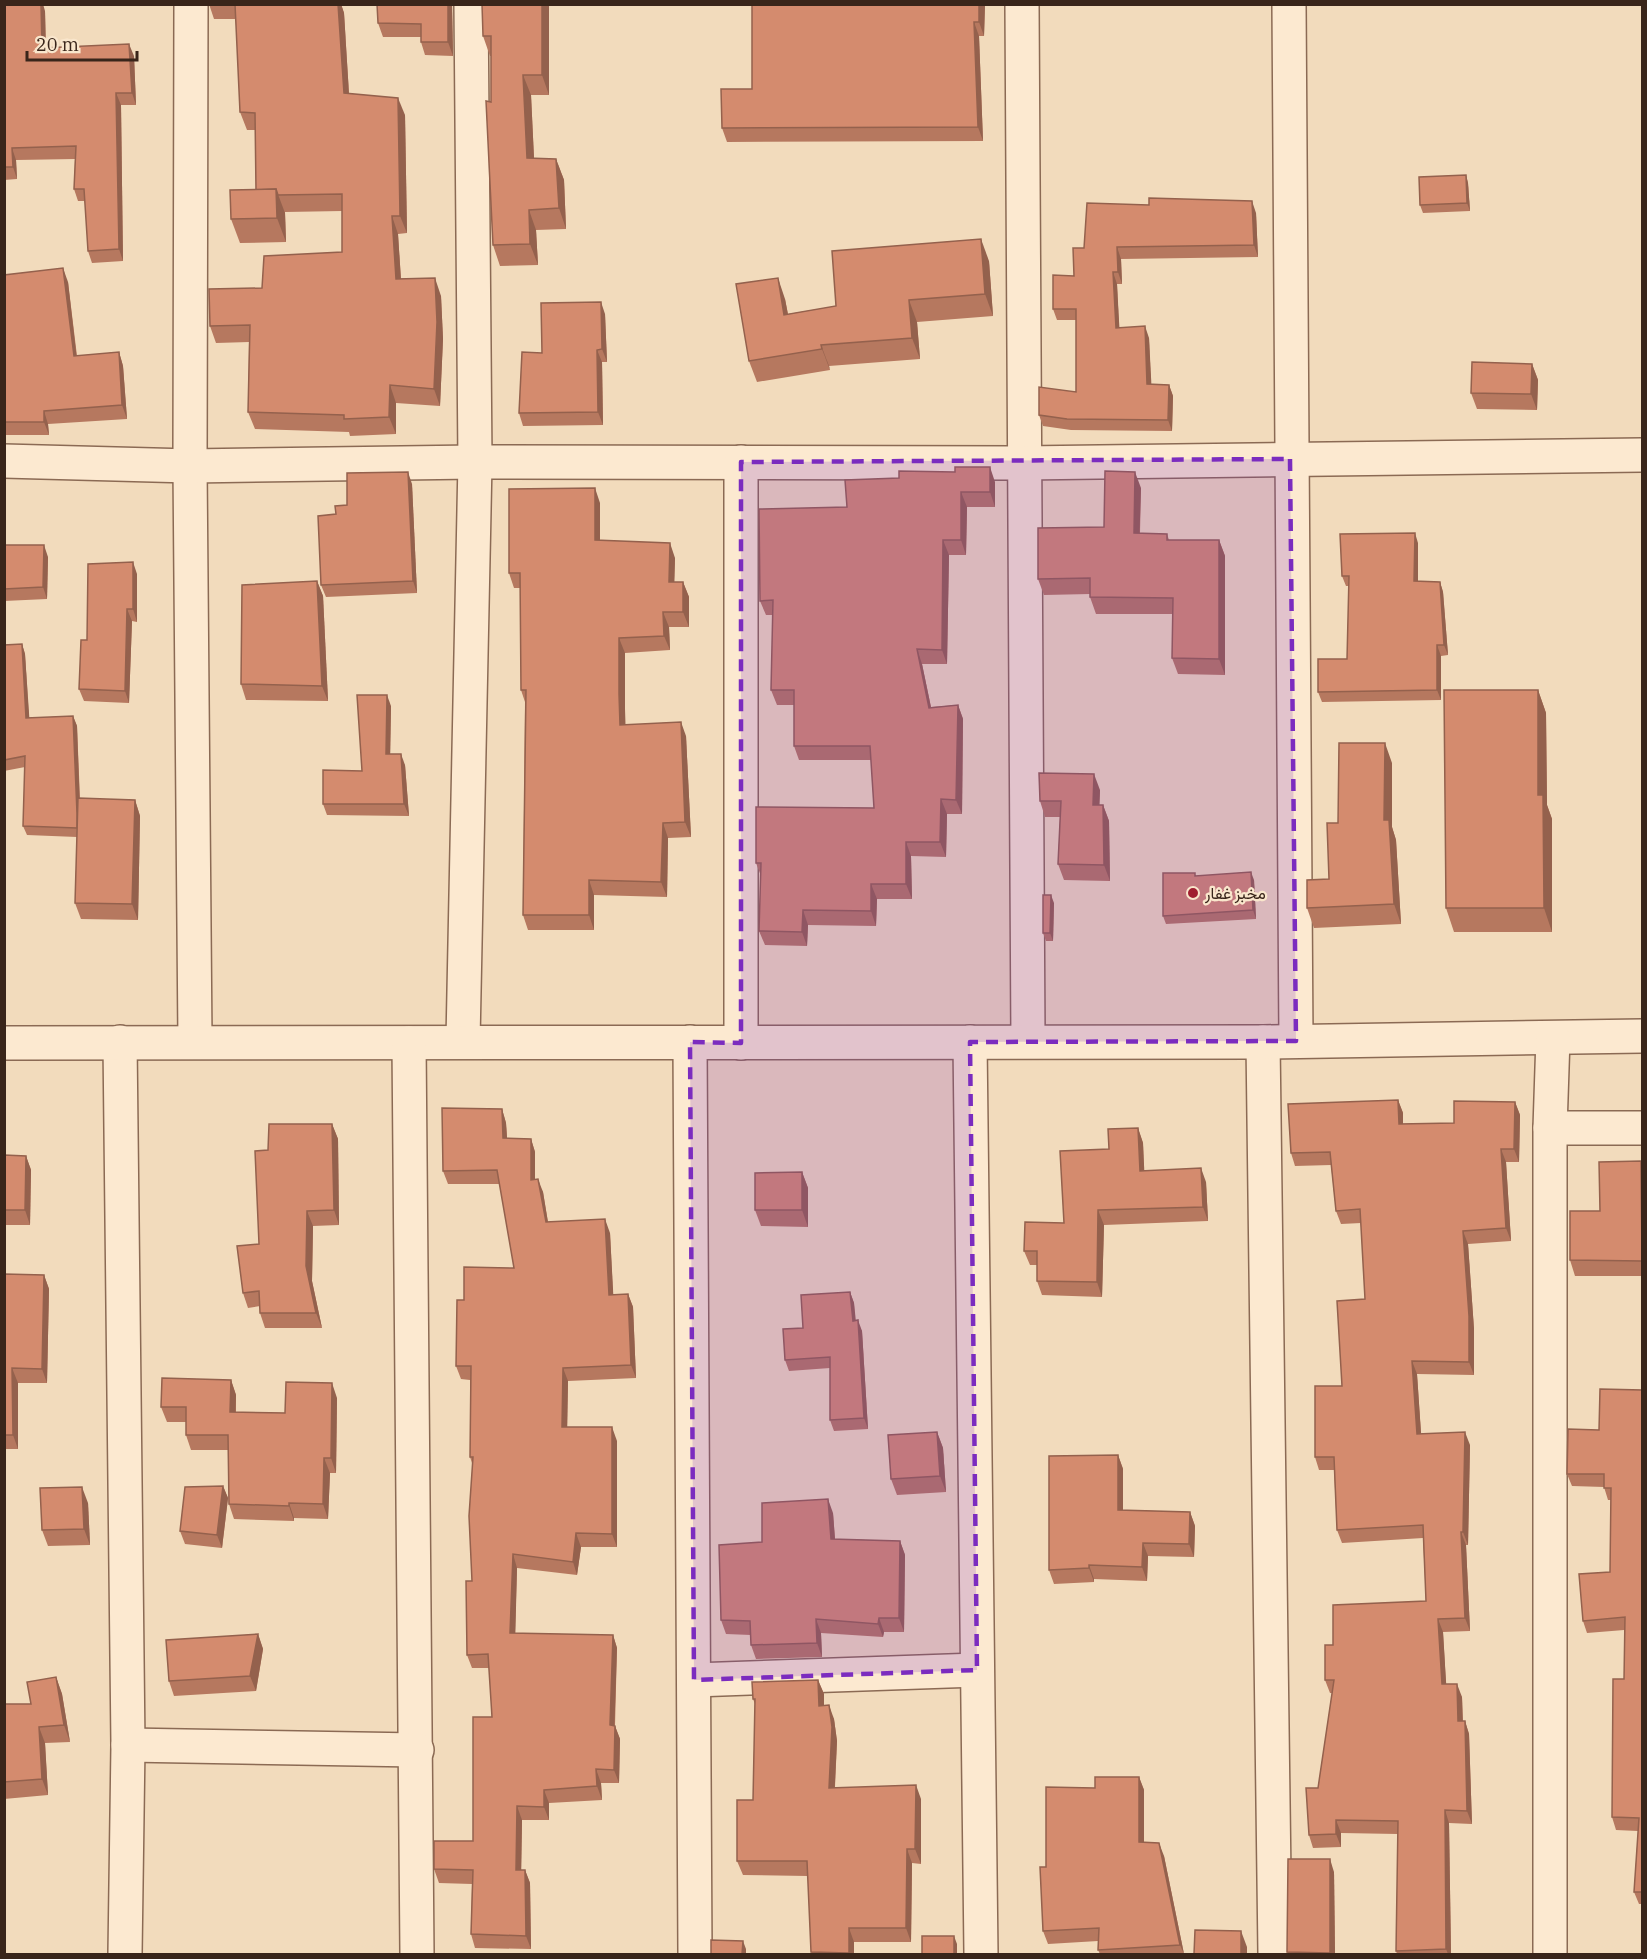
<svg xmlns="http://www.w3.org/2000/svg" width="1647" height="1959" font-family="'IBM Plex Serif',Vazirmatn,serif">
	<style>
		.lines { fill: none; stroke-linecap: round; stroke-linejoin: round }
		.street-casing { stroke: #8b6a54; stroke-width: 36 }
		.street { stroke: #fce9d0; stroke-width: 33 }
		.wall { fill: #b6785f }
		.shaded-wall { fill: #94614d }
		.building { fill: #d48b6e; stroke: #94614d; stroke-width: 1.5 }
		.marked { fill: #7b2cbf; fill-opacity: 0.2; stroke: #7b2cbf; stroke-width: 4.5; stroke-dasharray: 12 8; stroke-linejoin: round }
		.poi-dot { fill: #a01e30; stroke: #f9e6cc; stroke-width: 2 }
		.labels { text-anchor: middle; stroke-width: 4.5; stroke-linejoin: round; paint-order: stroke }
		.poi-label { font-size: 16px; fill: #39251a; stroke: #f9e6cc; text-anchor: start }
	</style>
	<rect width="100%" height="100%" fill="#f2dbbc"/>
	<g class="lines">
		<defs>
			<g id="street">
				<polyline points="191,4 190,466 195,1041"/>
				<polyline points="1022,4 1028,1041"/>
				<polyline points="1289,4 1296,1041"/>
				<polyline points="4,461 190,466 475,462 1023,463 1642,455"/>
				<polyline points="463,1040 475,462 471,4"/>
				<polyline points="120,1042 128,1745 125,1954"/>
				<polyline points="690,1042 695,1954"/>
				<polyline points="970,1042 981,1954"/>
				<polyline points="1263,1042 1275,1954"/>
				<polyline points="4,1043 1263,1042 1642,1036"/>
				<polyline points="409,1043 417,1954"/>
				<polyline points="741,1043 741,462"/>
				<polyline points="1550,1128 1642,1128"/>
				<polyline points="694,1680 977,1670"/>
				<polyline points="128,1745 417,1750"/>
				<polyline points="1550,1954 1550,1128 1553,1038"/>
			</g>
		</defs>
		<use href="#street" class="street-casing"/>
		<use href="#street" class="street"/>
	</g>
	<g class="wall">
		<polygon points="4,4 45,11 46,48 134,56 136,105 121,105 123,261 92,263 88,251 85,201 78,201 74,189 75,159 16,160 17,179 4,180"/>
		<polygon points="209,4 341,4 344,13 349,94 405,115 407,233 398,234 401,279 441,296 443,339 440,406 396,403 396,434 350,436 349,432 255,429 248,412 249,342 216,343 210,326 262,288 342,252 342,211 285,212 286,242 240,243 231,219 256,190 255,130 247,130 240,112 236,19 214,19"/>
		<polygon points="452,4 453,56 425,55 421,42 421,37 383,37 378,23"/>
		<polygon points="549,4 549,95 531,95 534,159 556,159 564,180 566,229 536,230 538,265 500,266 493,245 491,56 490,56 483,36"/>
		<polygon points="985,4 984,36 979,36 983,141 727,142 722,128 752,89"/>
		<polygon points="1466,175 1468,183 1470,211 1423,213 1420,205"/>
		<polygon points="1149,205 1256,213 1258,257 1121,259 1122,284 1117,284 1119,327 1149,338 1151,384 1169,385 1173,396 1172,431 1071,430 1043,426 1039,415 1076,392 1076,320 1057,320 1053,309 1074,276 1084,248"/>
		<polygon points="989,261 993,316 917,322 920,359 829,366 830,370 757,382 749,361 785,299 788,314 836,306"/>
		<polygon points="4,275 68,282 77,356 119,352 123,366 127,419 48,424 49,435 4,435"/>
		<polygon points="605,314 607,362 602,362 603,425 523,426 519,413 542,353"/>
		<polygon points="1532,364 1538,380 1537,410 1477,409 1471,393"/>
		<polygon points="995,482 995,507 967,507 966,555 949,555 947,664 922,664 931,707 958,705 963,719 962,814 947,814 946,857 911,856 912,899 877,899 876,926 808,925 807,946 765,945 759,931 761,876 756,863 874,808 871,760 799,760 794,746 794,705 777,705 771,690 773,615 766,615 760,601 847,507"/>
		<polygon points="412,484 417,593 326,597 321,585 336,514 347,505"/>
		<polygon points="1141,488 1140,533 1167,534 1169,540 1219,540 1225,556 1225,675 1178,674 1172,658 1172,614 1096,614 1090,597 1090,594 1044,595 1038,579 1104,527"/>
		<polygon points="600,503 600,540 675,558 674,582 683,582 689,597 689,627 669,627 670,650 625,653 625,724 686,736 691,837 668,838 667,897 594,895 594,930 528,930 523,915 525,702 521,690 520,588 514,588 509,573"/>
		<polygon points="1418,543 1418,581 1440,582 1443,592 1448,655 1441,656 1441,700 1322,702 1318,692 1347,659 1349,586 1346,586 1342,576"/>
		<polygon points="4,545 48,557 47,599 4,601"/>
		<polygon points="137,574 137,622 132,621 129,703 84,701 79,689 87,640"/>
		<polygon points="317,581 323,596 328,701 246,700 241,684"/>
		<polygon points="22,644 25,654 29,718 73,716 77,726 80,799 135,800 140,816 138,920 81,919 75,903 77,837 27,835 23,826 25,767 4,771 4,645"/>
		<polygon points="1538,690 1546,713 1547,805 1552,819 1552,932 1454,932 1446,908"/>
		<polygon points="391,706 390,754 405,765 409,816 327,815 323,804 362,771"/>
		<polygon points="1392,763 1392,827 1396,840 1401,924 1314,928 1307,908 1329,879 1338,823"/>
		<polygon points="1100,790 1099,805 1103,805 1109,821 1110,881 1064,880 1058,864 1060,817 1045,817 1040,801"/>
		<polygon points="1196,876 1254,880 1256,919 1166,924 1163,916"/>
		<polygon points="1054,903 1053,941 1046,941 1043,933"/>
		<polygon points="1398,1100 1403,1113 1403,1124 1454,1123 1515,1102 1520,1115 1519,1162 1506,1162 1511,1241 1468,1244 1474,1329 1474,1375 1417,1374 1421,1434 1470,1445 1468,1545 1466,1545 1470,1631 1443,1632 1446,1684 1462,1697 1463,1721 1465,1721 1469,1734 1472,1824 1449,1823 1451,1954 1397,1954 1396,1951 1398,1834 1341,1833 1341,1847 1313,1848 1309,1835 1318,1788 1332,1693 1330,1693 1325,1680 1333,1645 1426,1601 1423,1538 1342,1543 1337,1530 1334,1470 1319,1470 1315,1457 1342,1386 1365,1299 1361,1223 1341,1224 1336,1211 1331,1165 1295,1166 1291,1153"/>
		<polygon points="502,1109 506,1123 507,1138 531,1139 535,1152 535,1179 543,1192 548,1222 610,1233 613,1294 628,1294 633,1307 636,1378 568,1381 567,1427 617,1441 617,1547 581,1547 577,1575 517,1568 515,1633 613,1635 617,1648 615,1726 620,1739 619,1783 601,1783 602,1800 549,1803 549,1820 522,1820 521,1870 525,1870 530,1883 531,1949 475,1948 471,1934 472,1884 439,1883 434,1869 473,1841 492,1717 489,1668 472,1668 467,1655 472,1581 472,1463 470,1457 470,1380 461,1379 456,1366 464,1300 514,1268 500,1184 448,1184 443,1171"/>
		<polygon points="332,1124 338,1139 339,1225 313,1226 312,1281 322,1328 265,1328 260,1313 260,1306 248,1308 243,1293 259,1244 268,1150"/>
		<polygon points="1138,1128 1143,1143 1144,1171 1206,1182 1208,1221 1104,1225 1102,1297 1042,1295 1037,1281 1037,1265 1030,1265 1024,1251 1064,1223 1109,1149"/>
		<polygon points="4,1155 26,1156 31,1170 30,1225 4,1225"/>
		<polygon points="1641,1161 1642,1164 1642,1276 1575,1276 1570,1260 1600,1211"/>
		<polygon points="802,1172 808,1188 808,1227 761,1226 755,1210"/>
		<polygon points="4,1274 44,1275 49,1289 47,1383 18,1383 18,1449 4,1449"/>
		<polygon points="850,1292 854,1303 855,1320 862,1331 868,1429 834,1431 830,1420 830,1368 789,1371 785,1360 803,1328"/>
		<polygon points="231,1380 236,1395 236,1412 285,1413 337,1398 336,1473 330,1473 328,1519 294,1518 294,1521 234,1519 229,1504 228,1450 191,1450 186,1435 186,1422 167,1422 161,1407"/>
		<polygon points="1642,1390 1642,1904 1639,1904 1634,1892 1638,1831 1616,1830 1612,1817 1624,1679 1624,1630 1587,1633 1583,1621 1610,1572 1611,1500 1608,1500 1604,1487 1572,1486 1567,1474 1599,1430"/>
		<polygon points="937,1432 943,1448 946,1492 897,1495 891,1479"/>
		<polygon points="1118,1455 1123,1469 1123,1510 1190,1512 1195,1526 1194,1557 1148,1556 1147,1581 1094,1579 1094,1582 1054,1584 1049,1570"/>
		<polygon points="223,1486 228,1498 222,1548 185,1544 180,1531"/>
		<polygon points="88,1503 90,1545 48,1546 42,1530"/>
		<polygon points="833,1513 835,1539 900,1541 905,1555 904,1632 884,1632 883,1637 821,1633 822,1657 756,1659 751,1645 751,1635 726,1634 721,1620 762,1542"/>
		<polygon points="258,1634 263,1649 256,1691 174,1696 169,1681"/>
		<polygon points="56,1677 62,1694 70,1742 45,1743 48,1795 4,1799 4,1704 31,1704"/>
		<polygon points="818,1680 824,1694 824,1705 834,1719 837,1741 835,1787 921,1799 921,1864 912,1863 911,1942 854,1942 854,1954 812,1954 811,1952 808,1876 743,1875 737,1861 753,1800 755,1704 753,1699"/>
		<polygon points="1139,1777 1144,1790 1144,1842 1164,1856 1184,1954 1100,1954 1098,1950 1098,1941 1048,1944 1043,1931 1046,1867 1095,1788"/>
		<polygon points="1334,1872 1335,1954 1288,1954 1287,1952"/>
	</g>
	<g class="shaded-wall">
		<polygon points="41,4 43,4 45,11 46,60 42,48"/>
		<polygon points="338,4 341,4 344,13 350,111 344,93"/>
		<polygon points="448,4 452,4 453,56 448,42"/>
		<polygon points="542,4 549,4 549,95 542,75"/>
		<polygon points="979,4 985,4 984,36 979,22"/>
		<polygon points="974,22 979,36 983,141 978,127"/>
		<polygon points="129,44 134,56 136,105 132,93"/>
		<polygon points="523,75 531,95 535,179 527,158"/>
		<polygon points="116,93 121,105 123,261 119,249"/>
		<polygon points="398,98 405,115 407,233 400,216"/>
		<polygon points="12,148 16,160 17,179 13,167"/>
		<polygon points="556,159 564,180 566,229 559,208"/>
		<polygon points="1466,175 1468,183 1470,211 1467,203"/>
		<polygon points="276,189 285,213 286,242 277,218"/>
		<polygon points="1252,201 1256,213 1258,257 1254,245"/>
		<polygon points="529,210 536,230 538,265 530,244"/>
		<polygon points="392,216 398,234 402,296 396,279"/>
		<polygon points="981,239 989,261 993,316 985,294"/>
		<polygon points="1117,247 1121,259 1122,284 1118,272"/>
		<polygon points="63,268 68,282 78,369 74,356"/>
		<polygon points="1113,272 1117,284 1120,339 1116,328"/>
		<polygon points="435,278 441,296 443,339 440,406 434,389"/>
		<polygon points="778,278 785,299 792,336 784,315"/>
		<polygon points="909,300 917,322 920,359 912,338"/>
		<polygon points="601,302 605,314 607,362 602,349"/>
		<polygon points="1145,326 1149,338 1152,396 1147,384"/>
		<polygon points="821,345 829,366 830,370 822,349"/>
		<polygon points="597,350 602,362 603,425 598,412"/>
		<polygon points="119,352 123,366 127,419 122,405"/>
		<polygon points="1532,364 1538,380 1537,410 1531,394"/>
		<polygon points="390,385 396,403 396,434 389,417"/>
		<polygon points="1169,385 1173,396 1172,431 1168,420"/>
		<polygon points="44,411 48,424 49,435 44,422"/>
		<polygon points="990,467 995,482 995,507 990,492"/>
		<polygon points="408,472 412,484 417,593 413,581"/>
		<polygon points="1135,472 1141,488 1139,549 1134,533"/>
		<polygon points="595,488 600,503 600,555 595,540"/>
		<polygon points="961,492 967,507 966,555 961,540"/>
		<polygon points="1415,533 1418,543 1418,591 1414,581"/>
		<polygon points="943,540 949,555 947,664 942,650"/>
		<polygon points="1219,540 1225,556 1225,675 1219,659"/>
		<polygon points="670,543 675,558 674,597 669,582"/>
		<polygon points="44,545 48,557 47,599 43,587"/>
		<polygon points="133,562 137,574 137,622 133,609"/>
		<polygon points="317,581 323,596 328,701 322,686"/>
		<polygon points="683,582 689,597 689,627 683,612"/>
		<polygon points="1440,582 1443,592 1448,655 1444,645"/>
		<polygon points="127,609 132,621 129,703 125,691"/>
		<polygon points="663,612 669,627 670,650 664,636"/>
		<polygon points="619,638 625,653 625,709 626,740 620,725 619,694"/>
		<polygon points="22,644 25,654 30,728 26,718"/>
		<polygon points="1437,645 1441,656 1441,700 1437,690"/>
		<polygon points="917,649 922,664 934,722 929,708"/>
		<polygon points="1538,690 1546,713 1547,805 1552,819 1552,932 1544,908 1538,795"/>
		<polygon points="387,695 391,706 390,766 386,754"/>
		<polygon points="958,705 963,719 962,814 956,800"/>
		<polygon points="73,716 77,726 81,838 78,828"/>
		<polygon points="681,722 686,736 691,837 685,822"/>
		<polygon points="1385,743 1392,763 1392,827 1396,840 1401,924 1394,904 1384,820"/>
		<polygon points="401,754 405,765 409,816 404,804"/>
		<polygon points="1094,774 1100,790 1099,821 1093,805"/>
		<polygon points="941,799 947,814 946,857 940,842"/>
		<polygon points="135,800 140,816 138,920 132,904"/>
		<polygon points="1103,805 1109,821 1110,881 1104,865"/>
		<polygon points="663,823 668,838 667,897 661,882"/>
		<polygon points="906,842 911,856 912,899 906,884"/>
		<polygon points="1251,872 1254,880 1256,919 1253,910"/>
		<polygon points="589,880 594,895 594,930 589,915"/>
		<polygon points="871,884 877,899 876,926 871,911"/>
		<polygon points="1051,895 1054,903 1053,941 1050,933"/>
		<polygon points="803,910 808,925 807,946 802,932"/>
		<polygon points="1398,1100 1403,1113 1403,1137 1399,1124"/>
		<polygon points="1515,1102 1520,1115 1519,1162 1514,1149"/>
		<polygon points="502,1109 506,1123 508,1152 503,1138"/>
		<polygon points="332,1124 338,1139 339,1225 334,1210"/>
		<polygon points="1138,1128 1143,1143 1145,1186 1140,1171"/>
		<polygon points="531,1139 535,1152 535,1194 531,1180"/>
		<polygon points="1501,1149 1506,1162 1511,1241 1506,1228"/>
		<polygon points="26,1156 31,1170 30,1225 25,1210"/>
		<polygon points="1201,1168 1206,1182 1208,1221 1203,1207"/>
		<polygon points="802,1172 808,1188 808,1227 802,1210"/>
		<polygon points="538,1179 543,1192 550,1235 546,1222"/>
		<polygon points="1098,1210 1104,1225 1102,1297 1097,1282"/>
		<polygon points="307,1211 313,1226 312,1281 322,1328 316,1313 306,1266"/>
		<polygon points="605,1219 610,1233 614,1308 609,1295"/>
		<polygon points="1463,1231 1468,1244 1474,1329 1474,1375 1469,1362"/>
		<polygon points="44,1275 49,1289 47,1383 42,1369"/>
		<polygon points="850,1292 854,1303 857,1332 853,1321"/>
		<polygon points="628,1294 633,1307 636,1378 631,1365"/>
		<polygon points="858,1320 862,1331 868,1429 864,1418"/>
		<polygon points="1412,1361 1417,1374 1422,1447 1417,1434"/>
		<polygon points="12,1368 18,1383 18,1449 13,1435"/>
		<polygon points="563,1368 568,1381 567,1440 562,1427"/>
		<polygon points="231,1380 236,1395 235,1427 230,1412"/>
		<polygon points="332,1383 337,1398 336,1473 331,1458"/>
		<polygon points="612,1427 617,1441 617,1547 612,1534"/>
		<polygon points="937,1432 943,1448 946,1492 940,1476"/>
		<polygon points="1465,1432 1470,1445 1468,1545 1463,1532"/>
		<polygon points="1118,1455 1123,1469 1123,1524 1118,1510"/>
		<polygon points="324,1458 330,1473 328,1519 323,1504"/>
		<polygon points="223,1486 228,1498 222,1548 217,1535"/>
		<polygon points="82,1487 88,1503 90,1545 84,1529"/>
		<polygon points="828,1499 833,1513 836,1553 831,1539"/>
		<polygon points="289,1503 294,1518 294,1521 289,1506"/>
		<polygon points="1190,1512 1195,1526 1194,1557 1189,1544"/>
		<polygon points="1461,1532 1466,1545 1470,1631 1465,1618"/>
		<polygon points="576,1533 581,1547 577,1575 573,1562"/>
		<polygon points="900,1541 905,1555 904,1632 899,1618"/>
		<polygon points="1143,1543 1148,1556 1147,1581 1142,1567"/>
		<polygon points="513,1554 517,1568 515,1647 510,1633"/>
		<polygon points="1089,1565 1094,1579 1094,1582 1089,1568"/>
		<polygon points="879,1618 884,1632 883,1637 878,1624"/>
		<polygon points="816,1619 821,1633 822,1657 817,1643"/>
		<polygon points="1438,1619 1443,1632 1447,1697 1442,1684"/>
		<polygon points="258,1634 263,1649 256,1691 250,1676"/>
		<polygon points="613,1635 617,1648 614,1739 610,1725"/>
		<polygon points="56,1677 62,1694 70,1742 64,1725"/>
		<polygon points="818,1680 824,1694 824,1720 819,1706"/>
		<polygon points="1457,1684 1462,1697 1463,1734 1458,1721"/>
		<polygon points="829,1705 834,1719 837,1741 834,1802 829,1788"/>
		<polygon points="1465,1721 1469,1734 1472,1824 1467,1811"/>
		<polygon points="615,1726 620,1739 619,1783 614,1770"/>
		<polygon points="39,1727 45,1743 48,1795 42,1779"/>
		<polygon points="596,1769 601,1783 602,1800 597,1786"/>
		<polygon points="1139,1777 1144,1790 1144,1855 1139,1842"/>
		<polygon points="916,1785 921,1799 921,1864 915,1849"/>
		<polygon points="544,1790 549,1803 549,1820 544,1807"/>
		<polygon points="517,1806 522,1820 521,1884 516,1870"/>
		<polygon points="1445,1810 1449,1823 1451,1954 1448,1954 1446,1949"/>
		<polygon points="1336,1820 1341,1833 1341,1847 1336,1834"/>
		<polygon points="1159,1843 1164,1856 1184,1954 1180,1945"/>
		<polygon points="907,1849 912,1863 911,1942 906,1928"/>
		<polygon points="1330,1859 1334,1872 1335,1954 1331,1954 1330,1953"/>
		<polygon points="525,1870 530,1883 531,1949 526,1936"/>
		<polygon points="849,1928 854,1942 854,1954 849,1954"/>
		<polygon points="1241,1931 1247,1947 1247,1954 1241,1954"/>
		<polygon points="954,1936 957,1944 957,1954 954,1954"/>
		<polygon points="743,1941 746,1949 746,1954 742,1954"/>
	</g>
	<g class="building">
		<polygon points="4,4 41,4 42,48 129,44 132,93 116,93 119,249 88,251 84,189 74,189 76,146 12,148 13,167 4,167"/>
		<polygon points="235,4 338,4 344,93 398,98 400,216 392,216 396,279 435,278 437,322 434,389 390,385 389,417 344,419 344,415 248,412 250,325 210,326 209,289 262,288 264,256 342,252 342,194 278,195 276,189 256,190 255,113 240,112"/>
		<polygon points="377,4 448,4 448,42 421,42 421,24 378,23"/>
		<polygon points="482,4 542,4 542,75 523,75 527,158 556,159 559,208 529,210 530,244 493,245 486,101 491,102 491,36 483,36"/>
		<polygon points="752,4 979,4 979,22 974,22 978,127 722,128 721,89 752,89"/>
		<polygon points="1466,175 1467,203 1420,205 1419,177"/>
		<polygon points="276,189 277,218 231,219 230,190"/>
		<polygon points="1149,198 1252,201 1254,245 1117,247 1118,272 1113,272 1116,328 1145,326 1147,384 1169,385 1168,420 1067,419 1039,415 1039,387 1076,392 1076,309 1053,309 1053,275 1074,276 1073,248 1084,248 1087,203 1149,205"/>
		<polygon points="981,239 985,294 909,300 912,338 821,345 822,349 749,361 736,284 778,278 784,315 836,306 832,251"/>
		<polygon points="63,268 74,356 119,352 122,405 44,411 44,422 4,422 4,275"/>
		<polygon points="601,302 602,349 597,350 598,412 519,413 522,352 542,353 541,303"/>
		<polygon points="1472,362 1532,364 1531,394 1471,393"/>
		<polygon points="955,467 990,467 990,492 961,492 961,540 943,540 942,650 917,649 929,708 958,705 956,800 941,799 940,842 906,842 906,884 871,884 871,911 803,910 802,932 759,931 761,863 756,863 756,807 874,808 870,746 794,746 794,690 771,690 773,600 760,601 759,509 847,507 845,480 899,478 899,471 955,472"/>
		<polygon points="1105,471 1135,472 1134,533 1167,534 1167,540 1219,540 1219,659 1172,658 1173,598 1090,597 1090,578 1038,579 1038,528 1104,527"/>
		<polygon points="408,472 413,581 321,585 318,516 336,514 335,506 347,505 347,473"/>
		<polygon points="595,488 595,540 670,543 669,582 683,582 683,612 663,612 664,636 619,638 619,694 620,725 681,722 685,822 663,823 661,882 589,880 589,915 523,915 526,690 521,690 520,573 509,573 509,489"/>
		<polygon points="1415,533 1414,581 1440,582 1444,645 1437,645 1437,690 1318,692 1318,659 1347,659 1349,576 1342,576 1340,534"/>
		<polygon points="4,545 44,545 43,587 4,589"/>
		<polygon points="133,562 133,609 127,609 125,691 79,689 81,640 87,640 88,564"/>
		<polygon points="317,581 322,686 241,684 242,585"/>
		<polygon points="22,644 26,718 73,716 77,813 77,828 23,826 25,756 4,760 4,645"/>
		<polygon points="1444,690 1538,690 1538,795 1543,795 1544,908 1446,908"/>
		<polygon points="357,695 387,695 386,754 401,754 404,804 323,804 323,770 362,771"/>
		<polygon points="1339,743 1385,743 1384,820 1389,820 1394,904 1307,908 1307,880 1329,879 1327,823 1338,823"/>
		<polygon points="1039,773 1094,774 1093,805 1103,805 1104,865 1058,864 1061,801 1040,801"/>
		<polygon points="78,798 135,800 132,904 75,903"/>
		<polygon points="1251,872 1253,910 1163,916 1163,873 1195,873 1195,876"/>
		<polygon points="1043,895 1051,895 1050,933 1043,933"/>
		<polygon points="1398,1100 1399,1124 1454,1123 1454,1101 1515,1102 1514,1149 1501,1149 1506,1228 1463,1231 1469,1316 1469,1362 1412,1361 1417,1434 1465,1432 1463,1532 1461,1532 1465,1618 1438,1619 1442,1684 1457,1684 1458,1721 1465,1721 1467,1811 1445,1810 1446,1949 1396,1951 1398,1821 1336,1820 1336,1834 1309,1835 1306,1788 1318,1788 1334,1680 1325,1680 1325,1645 1333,1645 1333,1605 1426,1601 1423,1525 1337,1530 1334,1457 1315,1457 1315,1386 1342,1386 1337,1301 1365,1299 1360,1209 1336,1211 1330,1152 1291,1153 1288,1104"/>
		<polygon points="442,1108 502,1109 503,1138 531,1139 531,1180 538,1179 546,1222 605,1219 609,1295 628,1294 631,1365 563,1368 562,1427 612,1427 612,1534 576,1533 573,1562 513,1554 510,1633 613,1635 610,1725 615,1726 614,1770 596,1769 597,1786 544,1790 544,1807 517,1806 516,1870 525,1870 526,1936 471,1934 473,1870 434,1869 434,1841 473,1841 473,1717 492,1717 488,1654 467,1655 466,1581 472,1581 469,1516 473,1457 470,1457 471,1366 456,1366 457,1300 464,1300 464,1267 514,1268 497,1170 443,1171"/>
		<polygon points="269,1124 332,1124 334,1210 307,1211 306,1266 316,1313 260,1313 259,1291 243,1293 237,1246 259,1244 255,1151 268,1150"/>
		<polygon points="1138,1128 1140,1171 1201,1168 1203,1207 1098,1210 1097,1282 1037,1281 1037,1251 1024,1251 1025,1222 1064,1223 1060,1151 1109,1149 1108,1129"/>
		<polygon points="4,1155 26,1156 25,1210 4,1210"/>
		<polygon points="1641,1161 1642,1261 1570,1260 1570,1211 1600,1211 1599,1162"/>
		<polygon points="802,1172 802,1210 755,1210 755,1173"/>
		<polygon points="4,1274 44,1275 42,1369 12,1368 13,1435 4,1435"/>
		<polygon points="850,1292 853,1321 858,1320 864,1418 830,1420 830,1357 785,1360 783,1329 803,1328 801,1295"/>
		<polygon points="162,1378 231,1380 230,1412 285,1413 286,1382 332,1383 331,1458 324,1458 323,1504 289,1503 289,1506 229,1504 228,1435 186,1435 186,1407 161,1407"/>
		<polygon points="1600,1389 1642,1390 1642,1892 1634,1892 1639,1818 1612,1817 1613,1679 1624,1679 1625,1617 1583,1621 1579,1574 1610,1572 1611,1488 1604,1488 1604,1474 1567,1474 1568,1429 1599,1430"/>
		<polygon points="937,1432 940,1476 891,1479 888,1435"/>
		<polygon points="1118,1455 1118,1510 1190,1512 1189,1544 1143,1543 1142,1567 1089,1565 1089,1568 1049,1570 1049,1456"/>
		<polygon points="223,1486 217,1535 180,1531 185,1487"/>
		<polygon points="82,1487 84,1529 42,1530 40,1488"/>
		<polygon points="828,1499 831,1539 900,1541 899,1618 879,1618 878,1624 816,1619 817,1643 751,1645 750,1621 721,1620 719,1545 762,1542 762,1503"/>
		<polygon points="258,1634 250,1676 169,1681 166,1640"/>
		<polygon points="56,1677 64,1725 39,1727 42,1779 4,1782 4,1704 31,1704 27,1682"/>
		<polygon points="818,1680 819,1706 829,1705 832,1727 829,1788 916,1785 915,1849 907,1849 906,1928 849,1928 849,1953 811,1952 807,1861 737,1861 737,1800 753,1800 755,1699 753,1699 752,1682"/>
		<polygon points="1095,1777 1139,1777 1139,1842 1159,1843 1180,1945 1098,1950 1099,1928 1043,1931 1040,1867 1046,1867 1046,1787 1095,1788"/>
		<polygon points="1288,1859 1330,1859 1330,1953 1287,1952"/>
		<polygon points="1195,1930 1241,1931 1241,1954 1194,1954"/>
		<rect x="922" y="1936" width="32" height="18"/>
		<polygon points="711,1940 743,1941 742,1954 711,1954"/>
	</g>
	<path class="marked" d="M1290,459l6,582 -326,1 7,628 -283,10 -4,-638 51,1v-581z"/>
	<circle class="poi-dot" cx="1193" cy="893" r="6"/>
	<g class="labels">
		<g class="poi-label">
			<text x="1205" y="899">مخبز غفار</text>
		</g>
	</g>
	<rect width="1647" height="1959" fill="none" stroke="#39251a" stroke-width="12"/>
	<path d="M27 51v9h110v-9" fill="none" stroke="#39251a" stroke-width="3"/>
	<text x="36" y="51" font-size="18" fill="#39251a" stroke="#f9e6cc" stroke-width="4.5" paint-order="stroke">20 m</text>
</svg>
